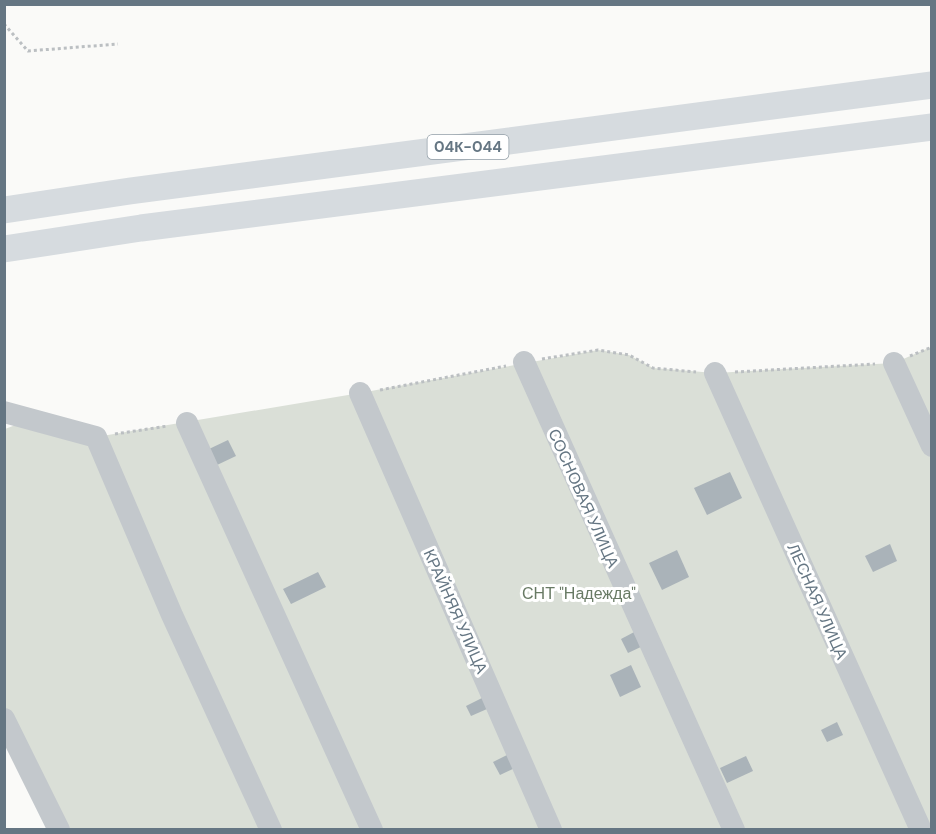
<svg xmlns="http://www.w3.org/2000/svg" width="936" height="834" font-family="'DM Sans',sans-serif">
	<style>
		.green { fill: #dadfd7 }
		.building { fill: #aab3b9 }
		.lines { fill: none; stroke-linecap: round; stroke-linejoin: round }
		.path { stroke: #bbbfc2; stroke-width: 3; stroke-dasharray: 3 3; stroke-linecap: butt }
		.minor { stroke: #c3c8cc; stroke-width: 22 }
		.major { stroke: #d6dbdf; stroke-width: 27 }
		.labels { text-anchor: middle; stroke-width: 6; stroke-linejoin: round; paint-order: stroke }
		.shield { fill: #fff; stroke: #939fa8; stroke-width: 1.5 }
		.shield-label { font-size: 15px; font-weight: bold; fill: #657683 }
		.street-label { font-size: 16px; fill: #657683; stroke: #fff }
		.park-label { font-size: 16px; fill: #687a64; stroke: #fff }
	</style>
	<rect width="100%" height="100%" fill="#fafaf8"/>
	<polygon class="green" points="931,347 931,829 59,829 5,719 5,429 31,419 96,437 360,393 598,350 629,355 653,368 715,373 894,363"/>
	<g class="building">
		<polygon points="228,440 236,456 217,465 209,449"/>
		<polygon points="730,472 742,498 707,515 694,488"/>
		<polygon points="890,544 897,561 873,572 865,556"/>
		<polygon points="677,550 689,577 662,590 649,563"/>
		<polygon points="318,572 326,587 291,604 283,589"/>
		<polygon points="638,630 645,645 628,653 621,639"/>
		<polygon points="631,665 641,687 620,697 610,675"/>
		<polygon points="482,698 487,709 471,716 466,706"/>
		<polygon points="837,722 843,735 827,742 821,730"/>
		<polygon points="511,753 517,767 500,775 493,762"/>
		<polygon points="746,756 753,771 727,783 720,768"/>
	</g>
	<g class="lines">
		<g class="path">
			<polyline points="4,24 28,51 118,44"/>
			<polyline points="910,356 932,347"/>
			<polyline points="542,359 598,350 629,355 653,368 696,372"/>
			<polyline points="735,372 875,364"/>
			<polyline points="380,390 506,366"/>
			<polyline points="115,434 168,426"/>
		</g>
		<g class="minor">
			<polyline points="524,362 734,830"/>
			<polyline points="894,363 932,446"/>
			<polyline points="715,373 921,830"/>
			<polyline points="360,393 551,830"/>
			<polyline points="4,412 96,437 172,615 271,830"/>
			<polyline points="187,423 372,830"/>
			<polyline points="4,719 59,830"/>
		</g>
		<g class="major">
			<polyline points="4,210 130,191 932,85"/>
			<polyline points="4,249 141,228 932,127"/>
		</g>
	</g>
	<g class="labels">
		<rect class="shield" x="427.5" y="135" width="81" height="24" rx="4.5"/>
		<g class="shield-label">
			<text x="468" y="152">04К-044</text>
		</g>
		<g class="street-label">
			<text transform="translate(584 498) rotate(66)" y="6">СОСНОВАЯ УЛИЦА</text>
			<text transform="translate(818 601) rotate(66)" y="6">ЛЕСНАЯ УЛИЦА</text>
			<text transform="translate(456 611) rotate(66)" y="6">КРАЙНЯЯ УЛИЦА</text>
		</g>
		<g class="park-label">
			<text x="579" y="599">СНТ "Надежда"</text>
		</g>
	</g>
	<rect width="936" height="834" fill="none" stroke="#657683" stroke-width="12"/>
</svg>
